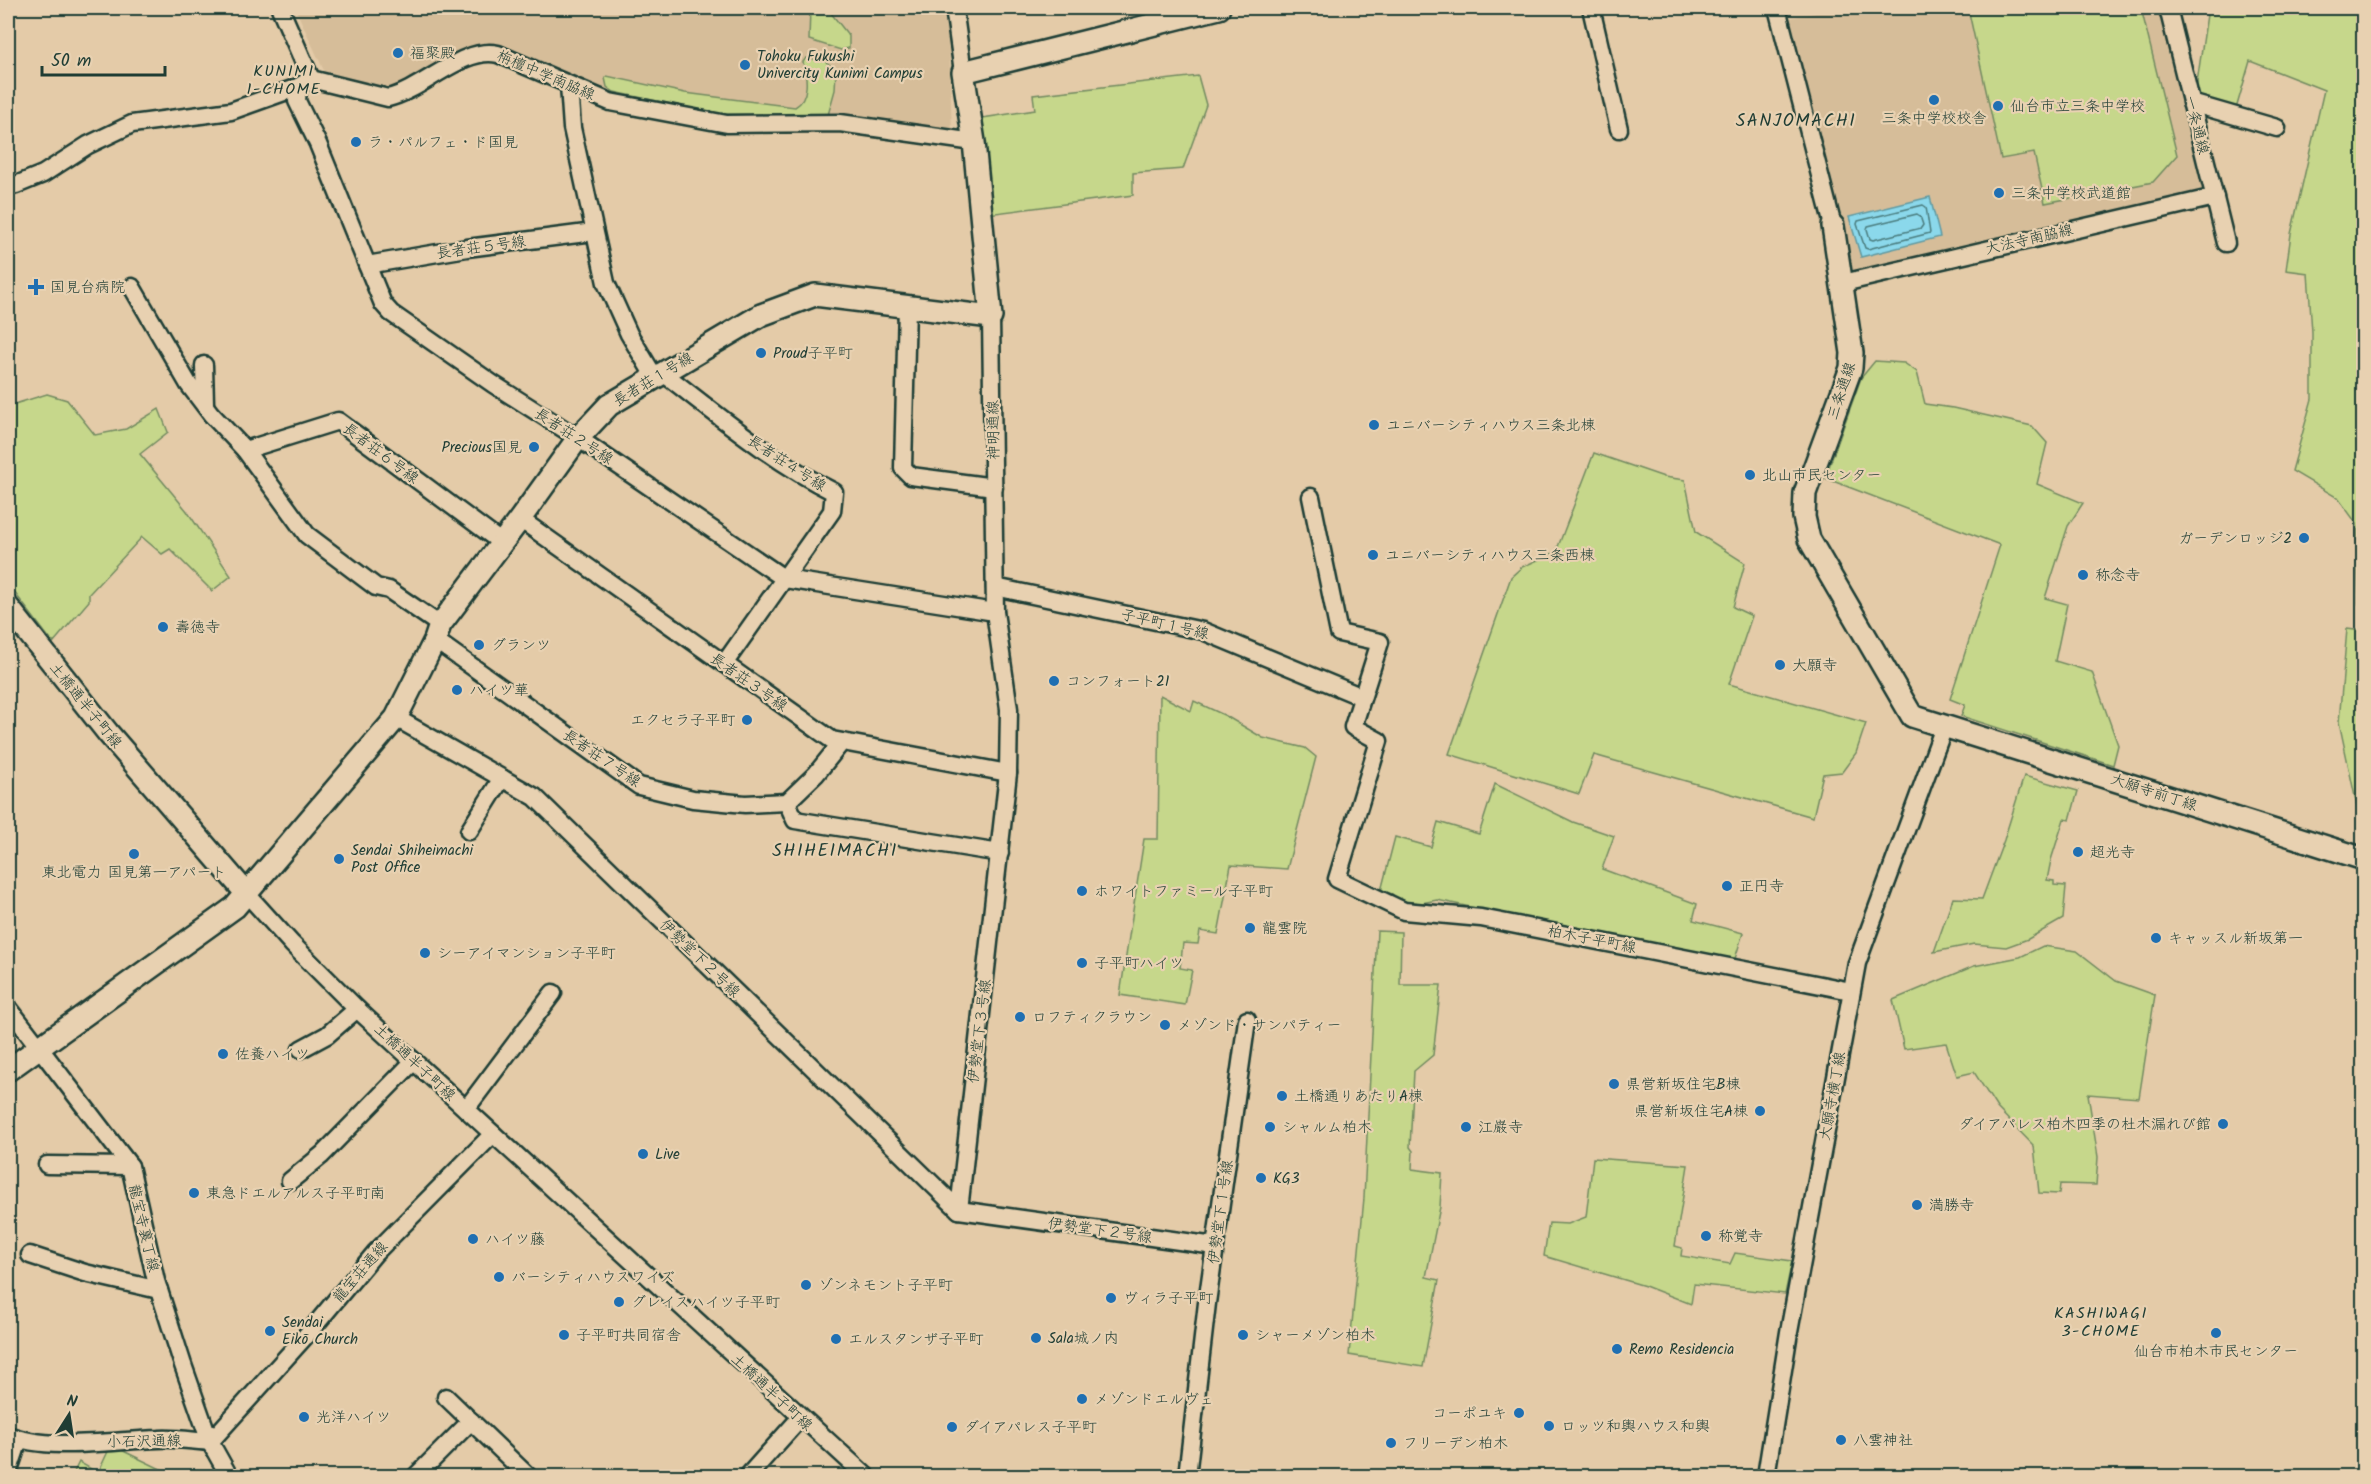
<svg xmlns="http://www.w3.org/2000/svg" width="2371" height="1484" font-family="Kalam,'Klee One',sans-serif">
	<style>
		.built { fill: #d6bd99 }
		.green { fill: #c6d78b; stroke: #728a60; stroke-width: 1.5 }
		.water { fill: #8bd8eb; stroke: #609aa2; stroke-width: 1.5 }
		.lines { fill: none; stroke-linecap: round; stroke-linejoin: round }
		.shore { stroke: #4a7b7d; stroke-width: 1.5 }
		.minor-casing { stroke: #1f3d34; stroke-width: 21 }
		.tertiary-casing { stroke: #1f3d34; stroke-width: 26 }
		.minor { stroke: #e8d1b1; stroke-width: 16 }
		.tertiary { stroke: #e8d1b1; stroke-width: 21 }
		.poi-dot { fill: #1f6fb2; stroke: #e8d1b1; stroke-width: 2 }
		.labels { text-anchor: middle; stroke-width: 4.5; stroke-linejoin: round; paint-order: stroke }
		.poi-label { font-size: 15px; fill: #1f3d34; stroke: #e8d1b1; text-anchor: start }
		.street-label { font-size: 15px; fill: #1f3d34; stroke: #e8d1b1 }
		.neighbourhood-label { font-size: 16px; letter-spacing: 1.5px; fill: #1f3d34; stroke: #e8d1b1 }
		.quarter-label { font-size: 18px; letter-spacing: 1.5px; fill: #1f3d34; stroke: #e8d1b1 }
	</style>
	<rect width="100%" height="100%" fill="#e4cba8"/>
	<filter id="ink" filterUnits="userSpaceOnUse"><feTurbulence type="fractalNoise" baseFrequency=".0167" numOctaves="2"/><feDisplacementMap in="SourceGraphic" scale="12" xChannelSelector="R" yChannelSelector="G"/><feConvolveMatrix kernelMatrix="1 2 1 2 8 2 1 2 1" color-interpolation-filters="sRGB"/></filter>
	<g filter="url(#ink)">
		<g class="built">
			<polygon points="295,8 948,8 952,134 721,118 611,96 486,42 413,85 385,92 326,75"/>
			<polygon points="1841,8 2159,8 2207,195 1852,277 1842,218 1836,201 1790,18"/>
		</g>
		<g class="green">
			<polygon points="810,8 827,8 849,36 849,48 841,50 809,40"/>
			<polygon points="1968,8 2141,8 2177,155 2153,182 2045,203 2034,153 2001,159"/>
			<polygon points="2208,8 2363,8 2363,606 2359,604 2357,524 2338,498 2292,471 2312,399 2312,332 2308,273 2286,270 2291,234 2324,90 2250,61 2236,109 2195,96"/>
			<path d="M806,58l19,3 11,9 -1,20 -7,25 -108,-1 -106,-22 -7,-5 -2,-9 2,-2 78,17 110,14c15,-8 12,-31 8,-45z"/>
			<polygon points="1198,76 1206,105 1183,169 1133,173 1133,195 988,214 976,119 1035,110 1033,95"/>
			<polygon points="1875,361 1904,363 1917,372 1925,404 1953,408 2032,426 2047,443 2037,484 2083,503 2068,526 2045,598 2067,604 2055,661 2092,672 2118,745 2113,765 1961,716 1965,705 1950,699 2000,545 1825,478 1861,378"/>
			<polygon points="47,394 67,400 95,435 126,429 159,409 168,432 140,454 187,511 231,576 212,591 170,549 162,554 142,537 89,594 89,601 53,643 8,584 8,406"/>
			<polygon points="1594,453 1664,477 1685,480 1696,532 1745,563 1733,607 1752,616 1729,684 1866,723 1856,753 1842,772 1823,774 1813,817 1594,755 1579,794 1449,754 1511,577 1522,567 1556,552"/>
			<polygon points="2347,629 2363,631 2363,834 2339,722"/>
			<polygon points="1160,695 1191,711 1194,701 1226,716 1263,738 1305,748 1316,757 1287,869 1231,865 1218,934 1200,931 1198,944 1183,943 1180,968 1192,970 1185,1005 1120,995 1144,839 1158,839"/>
			<polygon points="2024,776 2078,791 2070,820 2064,819 2051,860 2047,880 2054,881 2054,885 2066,886 2063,919 2028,939 2006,947 1974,944 1934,952 1953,898 1982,899 2004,840"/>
			<polygon points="1495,784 1573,822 1614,836 1602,869 1697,904 1693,920 1743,933 1734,962 1437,900 1406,906 1392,894 1381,891 1395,837 1431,847 1438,822 1479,834"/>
			<polygon points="1377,931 1401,932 1400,985 1441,985 1433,1055 1414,1071 1410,1147 1413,1151 1412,1169 1442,1173 1440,1207 1426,1277 1439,1280 1423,1367 1349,1355 1364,1198"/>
			<polygon points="2043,946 2077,951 2116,981 2155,995 2139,1098 2088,1094 2098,1157 2096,1185 2060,1184 2059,1194 2039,1193 2034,1146 1997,1108 1974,1072 1957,1076 1946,1043 1904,1049 1893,1000 1974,966 2020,957"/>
			<polygon points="1593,1158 1688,1165 1675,1246 1682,1248 1681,1256 1730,1264 1735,1253 1792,1261 1785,1294 1694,1284 1691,1304 1645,1286 1544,1256 1549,1223 1568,1224 1586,1217"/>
			<polygon points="111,1445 175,1476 72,1476 79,1462 98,1473"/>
		</g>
		<polygon class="water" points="1930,197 1940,237 1861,257 1849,217"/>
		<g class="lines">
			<g class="shore">
				<polygon points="1923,205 1926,207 1930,233 1868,249 1865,248 1857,224 1858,221"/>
				<polygon points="1917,214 1920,216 1923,225 1921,228 1873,240 1870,239 1867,229 1868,226"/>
			</g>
			<defs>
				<g id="minor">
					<polyline points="280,8 311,79"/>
					<polyline points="954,8 963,72"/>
					<polyline points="1591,8 1619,129"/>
					<polyline points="1777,8 1833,226"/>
					<polyline points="2168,8 2226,243"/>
					<polyline points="569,85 572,128 606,283 629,334 654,376"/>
					<polyline points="298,87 297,101 318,144 383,304 391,313 493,384 578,438 785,579 995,612"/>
					<polyline points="2191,103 2277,128"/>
					<path d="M8,187l8,-2 27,-11 45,-29 44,-21 99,-13 67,-24 13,-8 77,19c35,-8 75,-52 110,-44l112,48 117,22 113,-1 134,19"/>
					<polyline points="367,265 467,248 594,232"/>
					<polyline points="1843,283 2215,197"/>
					<polyline points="132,287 189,385 211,414 245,450 307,535 376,587 389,590 440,625"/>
					<polyline points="907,306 903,468 911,476 994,487"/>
					<polyline points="204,365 205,404"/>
					<path d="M663,373c55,42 109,88 171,119l-2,19 -108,153"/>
					<polyline points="245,450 338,421 502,543"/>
					<polyline points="1311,497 1339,633 1380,642 1353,727 1379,741 1337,879 1404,911 1481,918 1851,991"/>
					<polyline points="520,519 832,740 1008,773"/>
					<polyline points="995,587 1203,631 1362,697"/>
					<polyline points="435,640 639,786 693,799 745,804 787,802 816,774 841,743"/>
					<polyline points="396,718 535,797 959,1210 1215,1246"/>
					<polyline points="787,802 795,820 1000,853"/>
					<polyline points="469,831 502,778"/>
					<polyline points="246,893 292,944 357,1009 866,1476"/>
					<polyline points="8,1007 130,1166 156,1281 183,1365 210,1442 229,1476"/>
					<polyline points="301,1049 327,1035 357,1009"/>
					<polyline points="466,1109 553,993"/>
					<polyline points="47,1165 130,1166"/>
					<polyline points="290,1181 322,1155 414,1061"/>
					<polyline points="959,1210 1008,773 1009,709 995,612 991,317"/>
					<polyline points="30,1255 85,1273 159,1290"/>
					<polyline points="446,1397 528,1476"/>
					<path d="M8,1435c41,17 107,5 151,4 17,-1 35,2 51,3l101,-112 64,-77 118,-119"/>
					<polyline points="8,1473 19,1440"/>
					<polyline points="416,1476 471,1421"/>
					<polyline points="748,1476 800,1418"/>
					<polyline points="1187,1476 1207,1303 1247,1020"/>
					<polyline points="1766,1476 1789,1332 1857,963 1944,727"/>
				</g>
				<g id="tertiary">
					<polyline points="1833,226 1852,353 1851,368 1805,493 1804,517 1809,539 1912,716 2364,859"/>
					<polyline points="8,607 108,733 246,893"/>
					<polyline points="8,1070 235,907 396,718 435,640 440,625 520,519 578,438 609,405 761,315 815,295 991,317 974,142 963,72 1219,8"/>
				</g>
			</defs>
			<use href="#minor" class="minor-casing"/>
			<use href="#tertiary" class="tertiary-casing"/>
			<use href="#minor" class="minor"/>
			<use href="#tertiary" class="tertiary"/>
		</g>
	</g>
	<g class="poi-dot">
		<circle cx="398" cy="53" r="6"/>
		<circle cx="745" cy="65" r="6"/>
		<circle cx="1934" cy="100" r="6"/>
		<circle cx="1998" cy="106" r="6"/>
		<circle cx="356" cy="142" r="6"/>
		<circle cx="1999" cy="193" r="6"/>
		<path d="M33 278h6v6h6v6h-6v6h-6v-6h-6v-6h6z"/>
		<circle cx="761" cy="353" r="6"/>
		<circle cx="1374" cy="425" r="6"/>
		<circle cx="534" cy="447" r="6"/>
		<circle cx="1750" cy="475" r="6"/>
		<circle cx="2304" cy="538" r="6"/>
		<circle cx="1373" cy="555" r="6"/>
		<circle cx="2083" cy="575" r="6"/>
		<circle cx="163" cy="627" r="6"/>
		<circle cx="479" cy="645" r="6"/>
		<circle cx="1780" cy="665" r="6"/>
		<circle cx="1054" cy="681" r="6"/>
		<circle cx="457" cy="690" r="6"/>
		<circle cx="747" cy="720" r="6"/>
		<circle cx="2078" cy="852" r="6"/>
		<circle cx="134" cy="854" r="6"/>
		<circle cx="339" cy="859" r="6"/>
		<circle cx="1727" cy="886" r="6"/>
		<circle cx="1082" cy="891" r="6"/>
		<circle cx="1250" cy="928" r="6"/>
		<circle cx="2156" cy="938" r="6"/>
		<circle cx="425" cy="953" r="6"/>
		<circle cx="1082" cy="963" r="6"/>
		<circle cx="1020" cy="1017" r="6"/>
		<circle cx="1165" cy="1025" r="6"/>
		<circle cx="223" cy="1054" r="6"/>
		<circle cx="1614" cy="1084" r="6"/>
		<circle cx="1282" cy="1096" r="6"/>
		<circle cx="1760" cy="1111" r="6"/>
		<circle cx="2223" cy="1124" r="6"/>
		<circle cx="1270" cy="1127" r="6"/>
		<circle cx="1466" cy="1127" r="6"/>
		<circle cx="643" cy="1154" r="6"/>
		<circle cx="1261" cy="1178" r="6"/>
		<circle cx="194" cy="1193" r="6"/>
		<circle cx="1917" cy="1205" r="6"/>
		<circle cx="1706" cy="1236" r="6"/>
		<circle cx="473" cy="1239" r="6"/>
		<circle cx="499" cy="1277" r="6"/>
		<circle cx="806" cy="1285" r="6"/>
		<circle cx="1111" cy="1298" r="6"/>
		<circle cx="619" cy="1302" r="6"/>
		<circle cx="270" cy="1331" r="6"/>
		<circle cx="2216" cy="1333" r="6"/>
		<circle cx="564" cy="1335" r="6"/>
		<circle cx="1243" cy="1335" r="6"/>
		<circle cx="1036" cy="1338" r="6"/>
		<circle cx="836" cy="1339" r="6"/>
		<circle cx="1617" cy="1349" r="6"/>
		<circle cx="1082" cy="1399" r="6"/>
		<circle cx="1519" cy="1413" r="6"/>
		<circle cx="304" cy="1417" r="6"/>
		<circle cx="1549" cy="1426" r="6"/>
		<circle cx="952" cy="1427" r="6"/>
		<circle cx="1841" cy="1440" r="6"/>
		<circle cx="1391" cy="1443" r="6"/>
	</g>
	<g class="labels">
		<g class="poi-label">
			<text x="410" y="58">福聚殿</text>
			<text x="757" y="61">Tohoku Fukushi<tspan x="757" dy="17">Univercity Kunimi Campus</tspan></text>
			<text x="2010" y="111">仙台市立三条中学校</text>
			<text x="1934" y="123" text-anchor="middle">三条中学校校舎</text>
			<text x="368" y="147">ラ・パルフェ・ド国見</text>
			<text x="2011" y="198">三条中学校武道館</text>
			<text x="50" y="292">国見台病院</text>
			<text x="773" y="358">Proud子平町</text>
			<text x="1386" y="430">ユニバーシティハウス三条北棟</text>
			<text x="522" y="452" text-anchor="end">Precious国見</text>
			<text x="1762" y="480">北山市民センター</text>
			<text x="2292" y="543" text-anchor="end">ガーデンロッジ2</text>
			<text x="1385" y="560">ユニバーシティハウス三条西棟</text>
			<text x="2095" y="580">称念寺</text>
			<text x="175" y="632">壽徳寺</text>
			<text x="491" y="650">グランツ</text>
			<text x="1792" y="670">大願寺</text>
			<text x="1066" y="686">コンフォート21</text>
			<text x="469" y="695">ハイツ華</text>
			<text x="735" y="725" text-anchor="end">エクセラ子平町</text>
			<text x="351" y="855">Sendai Shiheimachi<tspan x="351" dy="17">Post Office</tspan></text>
			<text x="2090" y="857">超光寺</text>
			<text x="134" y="877" text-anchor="middle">東北電力 国見第一アパート</text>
			<text x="1739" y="891">正円寺</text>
			<text x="1094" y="896">ホワイトファミール子平町</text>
			<text x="1262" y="933">龍雲院</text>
			<text x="2168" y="943">キャッスル新坂第一</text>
			<text x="437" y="958">シーアイマンション子平町</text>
			<text x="1094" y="968">子平町ハイツ</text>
			<text x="1032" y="1022">ロフティクラウン</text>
			<text x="1177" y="1030">メゾンド・サンパティー</text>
			<text x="235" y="1059">佐養ハイツ</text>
			<text x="1626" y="1089">県営新坂住宅B棟</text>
			<text x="1294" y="1101">土橋通りあたりA棟</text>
			<text x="1748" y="1116" text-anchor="end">県営新坂住宅A棟</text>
			<text x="2211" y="1129" text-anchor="end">ダイアパレス柏木四季の杜木漏れび館</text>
			<text x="1282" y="1132">シャルム柏木</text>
			<text x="1478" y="1132">江巌寺</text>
			<text x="655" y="1159">Live</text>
			<text x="1273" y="1183">KG3</text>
			<text x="206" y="1198">東急ドエルアルス子平町南</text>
			<text x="1929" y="1210">満勝寺</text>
			<text x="1718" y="1241">称覚寺</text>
			<text x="485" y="1244">ハイツ藤</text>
			<text x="511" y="1282">バーシティハウスワイズ</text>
			<text x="818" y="1290">ゾンネモント子平町</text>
			<text x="1123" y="1303">ヴィラ子平町</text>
			<text x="631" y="1307">グレイスハイツ子平町</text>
			<text x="282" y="1327">Sendai<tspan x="282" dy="17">Eikō Church</tspan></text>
			<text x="576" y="1340">子平町共同宿舎</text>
			<text x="1255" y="1340">シャーメゾン柏木</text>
			<text x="1048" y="1343">Sala城ノ内</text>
			<text x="848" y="1344">エルスタンザ子平町</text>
			<text x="1629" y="1354">Remo Residencia</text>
			<text x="2216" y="1356" text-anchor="middle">仙台市柏木市民センター</text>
			<text x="1094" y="1404">メゾンドエルヴェ</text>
			<text x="1507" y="1418" text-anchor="end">コーポユキ</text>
			<text x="316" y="1422">光洋ハイツ</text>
			<text x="1561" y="1431">ロッツ和輿ハウス和輿</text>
			<text x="964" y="1432">ダイアパレス子平町</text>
			<text x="1853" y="1445">八雲神社</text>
			<text x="1403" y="1448">フリーデン柏木</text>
		</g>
		<g class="street-label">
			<text transform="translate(546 75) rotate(23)" y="5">栴檀中学南脇線</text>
			<text transform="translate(2197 125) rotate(76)" y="5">一条通線</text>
			<text transform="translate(2029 239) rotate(-13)" y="5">大法寺南脇線</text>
			<text transform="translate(481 247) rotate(-8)" y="5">長者荘５号線</text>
			<text transform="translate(653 379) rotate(-31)" y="5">長者荘１号線</text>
			<text transform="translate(1841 391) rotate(-72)" y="5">三条通線</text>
			<text transform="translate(993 430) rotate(-91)" y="5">神明通線</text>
			<text transform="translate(574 436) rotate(33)" y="5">長者荘２号線</text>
			<text transform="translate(381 453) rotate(37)" y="5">長者荘６号線</text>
			<text transform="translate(787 463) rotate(33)" y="5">長者荘４号線</text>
			<text transform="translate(1165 624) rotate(13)" y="5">子平町１号線</text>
			<text transform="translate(749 682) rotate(35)" y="5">長者荘３号線</text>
			<text transform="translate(86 705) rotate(51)" y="5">土橋通半子町線</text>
			<text transform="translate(602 758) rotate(34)" y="5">長者荘７号線</text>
			<text transform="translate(2154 792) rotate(18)" y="5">大願寺前丁線</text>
			<text transform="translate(1592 939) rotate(11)" y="5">柏木子平町線</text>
			<text transform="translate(700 958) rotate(44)" y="5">伊勢堂下２号線</text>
			<text transform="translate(979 1031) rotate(-83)" y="5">伊勢堂下３号線</text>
			<text transform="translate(415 1062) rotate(43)" y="5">土橋通半子町線</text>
			<text transform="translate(1832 1096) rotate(-80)" y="5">大願寺横丁線</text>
			<text transform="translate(1220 1212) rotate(-82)" y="5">伊勢堂下１号線</text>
			<text transform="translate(144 1228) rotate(77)" y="5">龍宝寺裏丁線</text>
			<text transform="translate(1100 1230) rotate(8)" y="5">伊勢堂下２号線</text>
			<text transform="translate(360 1272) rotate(-49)" y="5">龍宝荘通線</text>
			<text transform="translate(772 1392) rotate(43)" y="5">土橋通半子町線</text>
			<text transform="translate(144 1441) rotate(-1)" y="5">小石沢通線</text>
		</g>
		<g class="neighbourhood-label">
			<text x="284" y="76">KUNIMI<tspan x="284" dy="18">1-CHOME</tspan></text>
			<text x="2101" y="1318">KASHIWAGI<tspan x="2101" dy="18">3-CHOME</tspan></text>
		</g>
		<g class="quarter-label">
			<text x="1796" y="126">SANJOMACHI</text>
			<text x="835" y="856">SHIHEIMACHI</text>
		</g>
	</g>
	<rect width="2371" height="1484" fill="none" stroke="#e8d1b1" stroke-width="30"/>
	<rect x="15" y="15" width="2341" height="1454" fill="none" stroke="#1f3d34" stroke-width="2" filter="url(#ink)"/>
	<g transform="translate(69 1415) rotate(12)" stroke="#e8d1b1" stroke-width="4.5" paint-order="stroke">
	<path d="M0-4.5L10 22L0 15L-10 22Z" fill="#1f3d34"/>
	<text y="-9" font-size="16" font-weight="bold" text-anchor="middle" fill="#1f3d34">N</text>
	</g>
	<path d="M42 66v9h123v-9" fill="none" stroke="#1f3d34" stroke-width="3"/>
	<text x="51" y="66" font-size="18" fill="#1f3d34" stroke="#e8d1b1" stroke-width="4.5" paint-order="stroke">50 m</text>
</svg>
